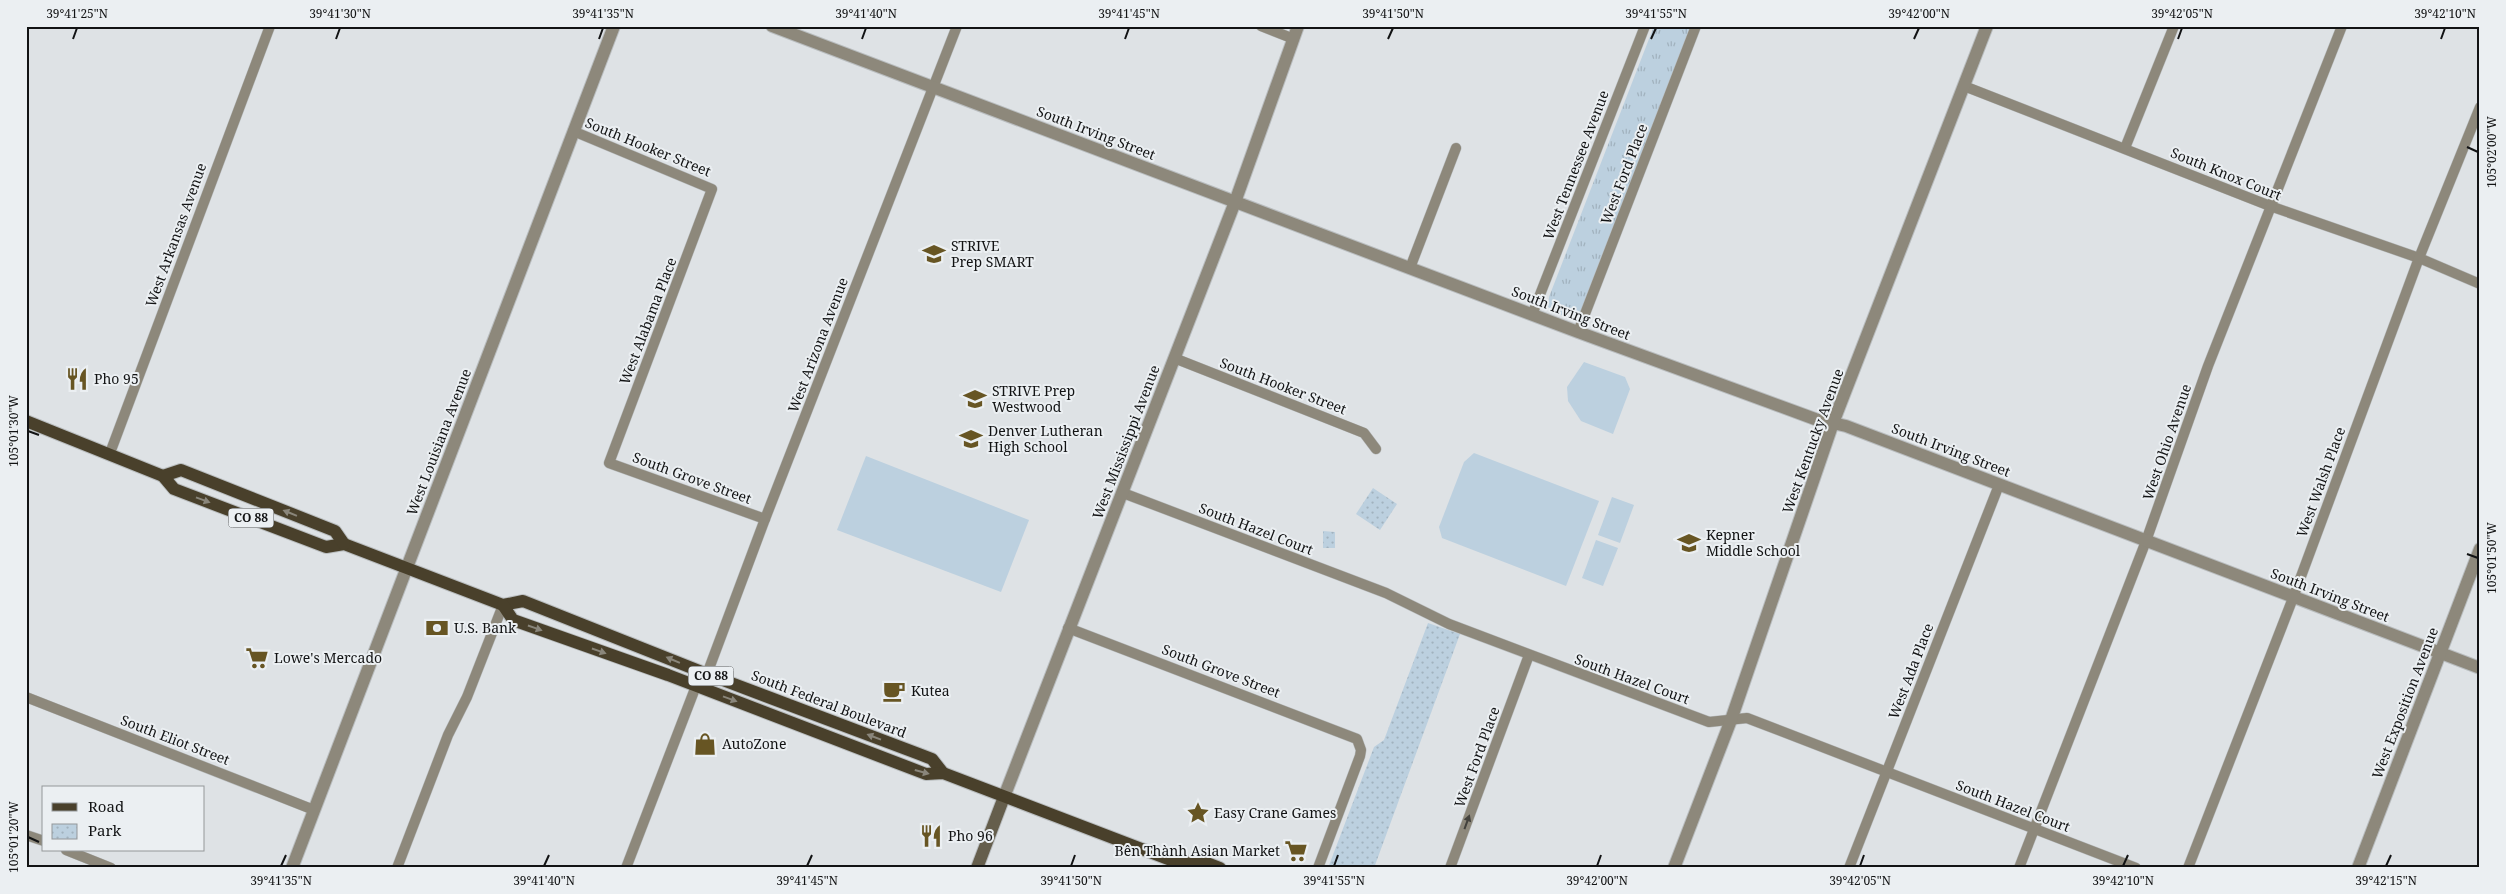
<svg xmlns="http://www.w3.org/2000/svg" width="2506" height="894" font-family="'Noto Serif',serif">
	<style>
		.grass { fill: url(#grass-tufts) }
		.park { fill: url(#park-dots) }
		.pitch { fill: #bcd0df }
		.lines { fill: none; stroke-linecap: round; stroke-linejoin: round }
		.minor-casing { stroke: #b9bdbf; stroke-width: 11 }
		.tertiary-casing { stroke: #b9bdbf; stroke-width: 14 }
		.secondary-casing { stroke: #b9bdbf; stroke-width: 14 }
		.primary-casing { stroke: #b9bdbf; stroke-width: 14 }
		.minor { stroke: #8d887b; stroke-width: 10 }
		.tertiary { stroke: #8d887b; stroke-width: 12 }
		.secondary { stroke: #655e4c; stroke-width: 12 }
		.primary { stroke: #49402b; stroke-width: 12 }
		.oneway { fill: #8a867b }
		.oneway2 { fill: #43423d }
		.ticks { fill: none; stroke: #121314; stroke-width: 2 }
		.labels { text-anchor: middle; stroke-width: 4; stroke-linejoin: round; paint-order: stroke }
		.shield { fill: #ebeff2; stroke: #535557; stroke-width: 1 }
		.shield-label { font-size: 12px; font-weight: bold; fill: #121314 }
		.street-label { font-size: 14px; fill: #121314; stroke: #ebeff2 }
		.poi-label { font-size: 14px; fill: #121314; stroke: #ebeff2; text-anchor: start }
		.neatline { fill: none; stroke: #121314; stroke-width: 2 }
		.ticks-label { font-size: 12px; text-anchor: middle; fill: #121314 }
	</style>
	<defs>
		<pattern id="grass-tufts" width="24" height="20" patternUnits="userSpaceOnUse" patternTransform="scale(1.25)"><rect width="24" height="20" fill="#bcd0df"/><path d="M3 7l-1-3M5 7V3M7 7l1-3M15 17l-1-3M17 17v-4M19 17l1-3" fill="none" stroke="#a1b2be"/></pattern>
		<pattern id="park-dots" width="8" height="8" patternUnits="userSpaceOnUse" patternTransform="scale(1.25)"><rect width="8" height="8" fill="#bcd0df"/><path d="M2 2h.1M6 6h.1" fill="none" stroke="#a1b2be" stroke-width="1.8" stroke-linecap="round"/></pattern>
	</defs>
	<rect width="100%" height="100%" fill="#dee2e5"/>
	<polygon class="grass" points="1654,26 1695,26 1581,319 1576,321 1554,312 1548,307 1549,297"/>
	<g class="park">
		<polygon points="1373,488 1397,504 1380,530 1356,514"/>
		<polygon points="1323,531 1335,532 1335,548 1323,548"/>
		<polygon points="1428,623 1460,634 1374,868 1328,868 1374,747 1384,740"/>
	</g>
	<g class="pitch">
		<polygon points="1584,362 1625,377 1630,389 1613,434 1581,421 1568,401 1567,387"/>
		<polygon points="1474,453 1599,501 1566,586 1442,538 1439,527 1464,462"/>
		<polygon points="866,456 1029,520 1001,592 837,530"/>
		<polygon points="1612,497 1634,505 1620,543 1598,535"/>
		<polygon points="1596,540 1618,548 1603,586 1582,578"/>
	</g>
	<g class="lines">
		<defs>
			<g id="minor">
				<polyline points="1261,26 1294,39"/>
				<polyline points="1964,86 2270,206 2419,258 2480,284"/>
				<polyline points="573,131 712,189 609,463 765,519"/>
				<polyline points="2125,148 2174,26"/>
				<polyline points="1410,268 1456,148"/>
				<polyline points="1532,315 1645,26"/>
				<polyline points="1578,332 1696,26"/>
				<polyline points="1174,358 1364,433 1376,449"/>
				<polyline points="110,453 270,26"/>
				<polyline points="1123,493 1386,593 1449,624 1709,722 1747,718 2136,868"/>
				<polyline points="1068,628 1357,739 1361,750 1360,756 1318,868"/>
				<polyline points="707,674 765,519 957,26"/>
				<polyline points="26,697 314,810"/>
				<polyline points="26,835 44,841"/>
				<polyline points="66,850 111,868"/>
				<polyline points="397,868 448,735 467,697 503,605"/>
				<polyline points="626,868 696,686"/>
				<polyline points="1450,868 1529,655"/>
				<polyline points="1849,868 1999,485"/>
				<polyline points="2019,868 2146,541 2208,366 2342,26"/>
				<polyline points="2188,868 2293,598 2419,258 2480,107"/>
			</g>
			<g id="tertiary">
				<polyline points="772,26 1578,332 1815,419 1846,426 2480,668"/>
				<polyline points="1004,797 1235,202 1298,26"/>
				<polyline points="292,868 614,26"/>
				<polyline points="1674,868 1731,720 1833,423 1987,26"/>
				<polyline points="2358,868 2480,549"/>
			</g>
			<polyline id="secondary" points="977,868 1004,797"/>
			<g id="primary">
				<polyline points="26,421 163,476 174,489 326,547 344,544 503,605 523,601 707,674 919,754 932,759 943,773"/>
				<polyline points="163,476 181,470 335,531 344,544"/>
				<polyline points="503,605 513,620 668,675 926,774 943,773 1181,864 1184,868"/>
				<polyline points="1181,864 1197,859 1220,868"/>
			</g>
		</defs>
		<use href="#minor" class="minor-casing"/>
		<use href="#tertiary" class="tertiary-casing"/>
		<use href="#secondary" class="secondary-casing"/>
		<use href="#primary" class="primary-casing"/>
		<use href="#minor" class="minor"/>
		<use href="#tertiary" class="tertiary"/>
		<use href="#secondary" class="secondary"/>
		<use href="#primary" class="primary"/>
	</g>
	<defs><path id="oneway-solid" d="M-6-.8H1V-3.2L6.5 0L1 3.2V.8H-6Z" transform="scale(1.25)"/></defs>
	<g class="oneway">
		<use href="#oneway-solid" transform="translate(203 500) rotate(20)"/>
		<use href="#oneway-solid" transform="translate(290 513) rotate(-158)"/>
		<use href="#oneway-solid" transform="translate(535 628) rotate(19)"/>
		<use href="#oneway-solid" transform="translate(599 651) rotate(19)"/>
		<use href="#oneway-solid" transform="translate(673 660) rotate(-157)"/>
		<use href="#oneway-solid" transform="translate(730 699) rotate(20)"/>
		<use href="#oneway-solid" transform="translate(874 737) rotate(-159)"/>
		<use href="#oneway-solid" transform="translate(922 772) rotate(15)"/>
	</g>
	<use class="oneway2" href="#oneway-solid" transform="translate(1467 822) rotate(-70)"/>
	<path class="ticks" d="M73,39l4,-11M336,39l4,-11M599,39l4,-11M862,39l4,-11M1125,39l4,-11M1388,39l5,-11M1651,39l5,-11M1914,39l5,-11M2178,39l4,-11M2441,39l4,-11M2467,147l11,5M28,431l11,4M2467,554l11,4M28,837l11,5M281,866l5,-11M544,866l5,-11M807,866l5,-11M1071,866l4,-11M1334,866l4,-11M1597,866l4,-11M1860,866l4,-11M2123,866l5,-11M2386,866l5,-11"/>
	<defs>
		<symbol id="school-bare" viewBox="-9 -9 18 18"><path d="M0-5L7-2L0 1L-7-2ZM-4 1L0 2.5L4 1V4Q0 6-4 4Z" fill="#675523" stroke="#ebeff2" stroke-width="2.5" paint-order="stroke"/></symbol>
		<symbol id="restaurant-bare" viewBox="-9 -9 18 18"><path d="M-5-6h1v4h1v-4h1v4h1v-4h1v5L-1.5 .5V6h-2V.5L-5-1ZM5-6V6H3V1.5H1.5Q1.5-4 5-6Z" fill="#675523" stroke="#ebeff2" stroke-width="2.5" paint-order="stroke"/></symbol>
		<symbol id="bank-bare" viewBox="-9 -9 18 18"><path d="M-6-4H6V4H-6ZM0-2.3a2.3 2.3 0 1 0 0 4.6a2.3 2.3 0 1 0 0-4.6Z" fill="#675523" stroke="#ebeff2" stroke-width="2.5" paint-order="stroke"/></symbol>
		<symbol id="supermarket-bare" viewBox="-9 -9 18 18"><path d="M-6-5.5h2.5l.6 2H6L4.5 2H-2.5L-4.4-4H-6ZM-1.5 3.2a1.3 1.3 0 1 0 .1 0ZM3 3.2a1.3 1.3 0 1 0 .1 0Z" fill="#675523" stroke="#ebeff2" stroke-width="2.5" paint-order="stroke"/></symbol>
		<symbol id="cafe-bare" viewBox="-9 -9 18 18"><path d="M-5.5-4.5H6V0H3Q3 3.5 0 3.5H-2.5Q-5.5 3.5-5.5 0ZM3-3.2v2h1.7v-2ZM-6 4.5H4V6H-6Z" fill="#675523" stroke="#ebeff2" stroke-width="2.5" paint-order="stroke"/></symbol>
		<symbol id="shop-bare" viewBox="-9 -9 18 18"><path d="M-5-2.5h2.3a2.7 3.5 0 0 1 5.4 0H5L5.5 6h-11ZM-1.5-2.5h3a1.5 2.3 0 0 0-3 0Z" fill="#675523" stroke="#ebeff2" stroke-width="2.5" paint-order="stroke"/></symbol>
		<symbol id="sight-bare" viewBox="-9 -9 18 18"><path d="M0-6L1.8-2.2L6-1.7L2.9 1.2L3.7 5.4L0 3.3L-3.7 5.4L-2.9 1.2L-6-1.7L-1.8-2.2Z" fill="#675523" stroke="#ebeff2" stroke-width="2.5" paint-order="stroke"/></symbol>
	</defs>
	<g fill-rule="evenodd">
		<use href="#school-bare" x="918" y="238" width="32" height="32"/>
		<use href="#restaurant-bare" x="61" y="363" width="32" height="32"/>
		<use href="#school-bare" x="959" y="383" width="32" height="32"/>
		<use href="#school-bare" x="955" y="423" width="32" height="32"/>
		<use href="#school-bare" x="1673" y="527" width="32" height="32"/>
		<use href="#bank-bare" x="421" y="612" width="32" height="32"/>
		<use href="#supermarket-bare" x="241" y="642" width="32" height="32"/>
		<use href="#cafe-bare" x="878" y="675" width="32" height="32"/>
		<use href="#shop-bare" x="689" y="728" width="32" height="32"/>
		<use href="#sight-bare" x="1182" y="797" width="32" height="32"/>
		<use href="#restaurant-bare" x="915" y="820" width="32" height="32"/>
		<use href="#supermarket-bare" x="1280" y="835" width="32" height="32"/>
	</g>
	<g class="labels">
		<g class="shield">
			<rect x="228.5" y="508.5" width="45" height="19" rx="4"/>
			<rect x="688.5" y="666.5" width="45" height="19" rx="4"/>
		</g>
		<g class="shield-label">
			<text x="251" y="522">CO 88</text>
			<text x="711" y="680">CO 88</text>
		</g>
		<g class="street-label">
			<text transform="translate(1096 133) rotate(21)" y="5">South Irving Street</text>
			<text transform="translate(648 147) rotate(22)" y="5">South Hooker Street</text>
			<text transform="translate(1576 165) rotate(-69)" y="5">West Tennessee Avenue</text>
			<text transform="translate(1624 174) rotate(-69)" y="5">West Ford Place</text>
			<text transform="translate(2226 174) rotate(22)" y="5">South Knox Court</text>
			<text transform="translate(176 235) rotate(-70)" y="5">West Arkansas Avenue</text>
			<text transform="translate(1571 313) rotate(21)" y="5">South Irving Street</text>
			<text transform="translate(648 321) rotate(-69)" y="5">West Alabama Place</text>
			<text transform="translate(818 345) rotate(-69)" y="5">West Arizona Avenue</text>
			<text transform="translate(1283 386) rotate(21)" y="5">South Hooker Street</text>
			<text transform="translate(1813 441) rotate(-70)" y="5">West Kentucky Avenue</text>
			<text transform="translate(439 442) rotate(-69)" y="5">West Louisiana Avenue</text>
			<text transform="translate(1126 442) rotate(-69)" y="5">West Mississippi Avenue</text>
			<text transform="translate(2167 442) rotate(-71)" y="5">West Ohio Avenue</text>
			<text transform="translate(1951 450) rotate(21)" y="5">South Irving Street</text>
			<text transform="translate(692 478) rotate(20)" y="5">South Grove Street</text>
			<text transform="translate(2321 482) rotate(-70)" y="5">West Walsh Place</text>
			<text transform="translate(1256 529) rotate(21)" y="5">South Hazel Court</text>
			<text transform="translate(2330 595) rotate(21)" y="5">South Irving Street</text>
			<text transform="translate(1221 671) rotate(21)" y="5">South Grove Street</text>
			<text transform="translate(1911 671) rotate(-69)" y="5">West Ada Place</text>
			<text transform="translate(1632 679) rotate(20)" y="5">South Hazel Court</text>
			<text transform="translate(2405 703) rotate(-69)" y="5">West Exposition Avenue</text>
			<text transform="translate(829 704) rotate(21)" y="5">South Federal Boulevard</text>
			<text transform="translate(175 740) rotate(21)" y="5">South Eliot Street</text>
			<text transform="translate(1477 757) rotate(-70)" y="5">West Ford Place</text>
			<text transform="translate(2013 806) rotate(21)" y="5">South Hazel Court</text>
		</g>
		<g class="poi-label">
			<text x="951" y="251">STRIVE<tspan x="951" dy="16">Prep SMART</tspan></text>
			<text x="94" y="384">Pho 95</text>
			<text x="992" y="396">STRIVE Prep<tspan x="992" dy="16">Westwood</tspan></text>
			<text x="988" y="436">Denver Lutheran<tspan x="988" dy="16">High School</tspan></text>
			<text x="1706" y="540">Kepner<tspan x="1706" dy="16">Middle School</tspan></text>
			<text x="454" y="633">U.S. Bank</text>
			<text x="274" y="663">Lowe's Mercado</text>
			<text x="911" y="696">Kutea</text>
			<text x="722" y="749">AutoZone</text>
			<text x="1214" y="818">Easy Crane Games</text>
			<text x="948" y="841">Pho 96</text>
			<text x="1280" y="856" text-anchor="end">Bên Thành Asian Market</text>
		</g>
	</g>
	<rect width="2506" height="894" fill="none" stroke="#ebeff2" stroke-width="55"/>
	<rect x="42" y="786" width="162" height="65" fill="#ebeff2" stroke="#949799"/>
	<rect x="52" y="803" width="25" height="8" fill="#49402b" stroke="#949799"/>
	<text x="88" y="812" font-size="15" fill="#121314">Road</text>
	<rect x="52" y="824" width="25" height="15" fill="url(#park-dots)" stroke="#949799"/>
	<text x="88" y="836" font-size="15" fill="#121314">Park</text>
	<rect x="28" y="28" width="2450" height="838" class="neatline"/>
	<g class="ticks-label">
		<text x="77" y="18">39°41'25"N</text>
		<text x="340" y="18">39°41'30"N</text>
		<text x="603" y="18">39°41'35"N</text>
		<text x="866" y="18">39°41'40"N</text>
		<text x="1129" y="18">39°41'45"N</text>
		<text x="1393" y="18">39°41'50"N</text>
		<text x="1656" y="18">39°41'55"N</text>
		<text x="1919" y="18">39°42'00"N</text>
		<text x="2182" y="18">39°42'05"N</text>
		<text x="2445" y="18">39°42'10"N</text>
		<text transform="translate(2492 152) rotate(-90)" y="4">105°02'00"W</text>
		<text transform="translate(14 431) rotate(-90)" y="4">105°01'30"W</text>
		<text transform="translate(2492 558) rotate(-90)" y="4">105°01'50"W</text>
		<text transform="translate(14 837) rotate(-90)" y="4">105°01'20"W</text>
		<text x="281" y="885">39°41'35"N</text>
		<text x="544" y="885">39°41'40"N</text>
		<text x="807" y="885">39°41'45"N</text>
		<text x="1071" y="885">39°41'50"N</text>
		<text x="1334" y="885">39°41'55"N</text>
		<text x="1597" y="885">39°42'00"N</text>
		<text x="1860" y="885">39°42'05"N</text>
		<text x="2123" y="885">39°42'10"N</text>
		<text x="2386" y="885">39°42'15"N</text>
	</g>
</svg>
